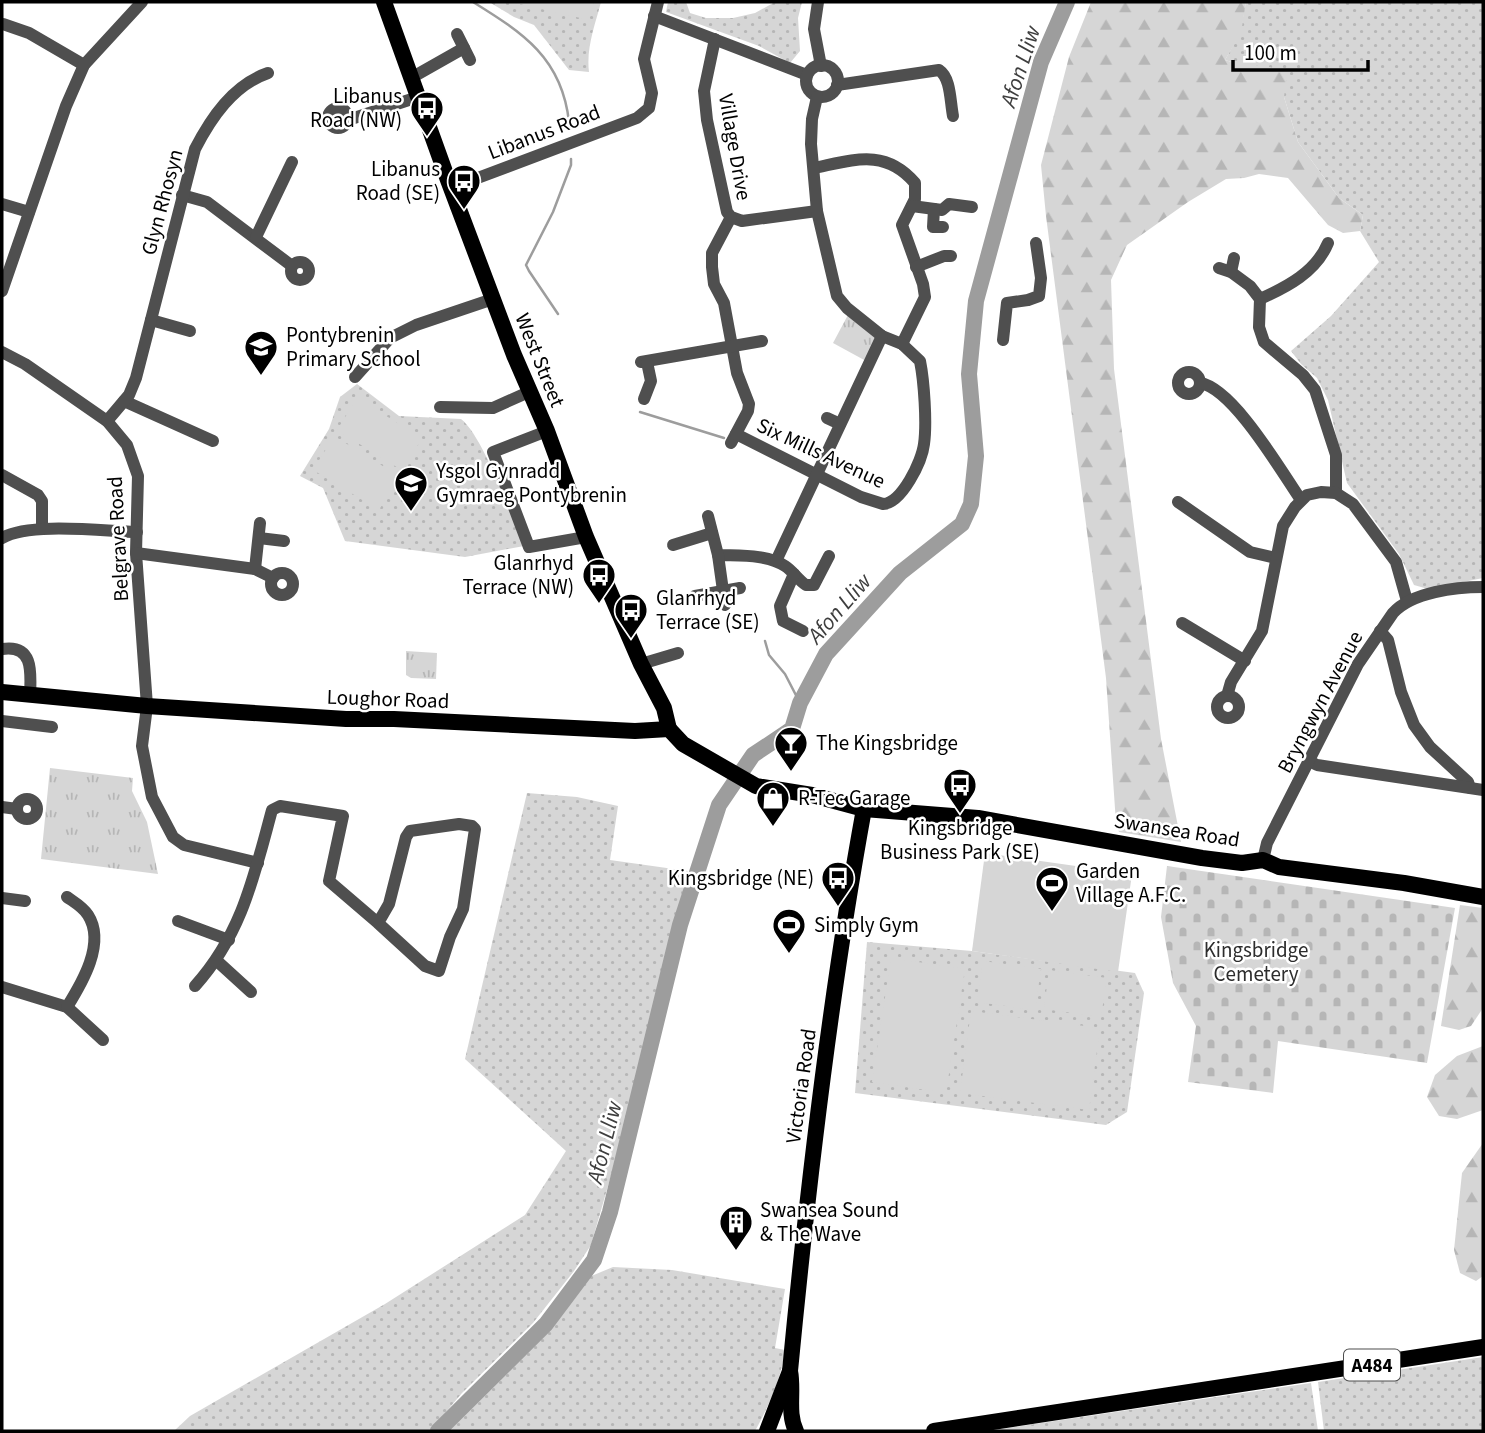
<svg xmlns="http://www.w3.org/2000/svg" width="1485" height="1433" font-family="'Source Sans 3',sans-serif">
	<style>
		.grass { fill: url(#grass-dots) }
		.forest { fill: url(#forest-firs) }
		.cemetery { fill: url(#cemetery-stones) }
		.park { fill: url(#park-tufts) }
		.garden { fill: #d6d6d6 }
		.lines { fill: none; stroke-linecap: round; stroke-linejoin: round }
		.stream { stroke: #9d9d9d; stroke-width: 2.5 }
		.river { stroke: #9d9d9d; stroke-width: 16 }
		.minor { stroke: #4f4f4f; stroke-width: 12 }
		.major { stroke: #000; stroke-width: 16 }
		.labels { text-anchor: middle; stroke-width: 5; stroke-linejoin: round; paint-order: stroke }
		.shield { fill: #fff; stroke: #4c4c4c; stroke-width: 2 }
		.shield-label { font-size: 19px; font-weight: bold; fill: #000 }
		.poi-label { font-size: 21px; fill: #000; stroke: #fff; text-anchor: start }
		.street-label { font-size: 21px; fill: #000; stroke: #fff }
		.park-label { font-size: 21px; fill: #2d2d2d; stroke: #fff }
		.water-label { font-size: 23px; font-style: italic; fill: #3e3e3e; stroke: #fff }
	</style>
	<defs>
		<pattern id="grass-dots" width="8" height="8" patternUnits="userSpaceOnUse" patternTransform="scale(1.75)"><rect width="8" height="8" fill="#d6d6d6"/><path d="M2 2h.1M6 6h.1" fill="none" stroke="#b6b6b6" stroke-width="1.8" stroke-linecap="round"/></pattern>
		<pattern id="forest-firs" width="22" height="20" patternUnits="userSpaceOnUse" patternTransform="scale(1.75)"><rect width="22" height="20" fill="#d6d6d6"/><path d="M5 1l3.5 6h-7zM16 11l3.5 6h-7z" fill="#b6b6b6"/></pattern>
		<pattern id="cemetery-stones" width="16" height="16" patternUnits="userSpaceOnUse" patternTransform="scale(1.75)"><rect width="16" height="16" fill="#d6d6d6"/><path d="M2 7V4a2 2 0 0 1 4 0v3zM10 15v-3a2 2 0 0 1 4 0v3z" fill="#b6b6b6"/></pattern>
		<pattern id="park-tufts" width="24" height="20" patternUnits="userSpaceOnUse" patternTransform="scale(1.75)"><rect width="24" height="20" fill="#d6d6d6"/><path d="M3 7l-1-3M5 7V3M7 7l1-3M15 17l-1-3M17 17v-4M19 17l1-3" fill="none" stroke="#b6b6b6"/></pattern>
	</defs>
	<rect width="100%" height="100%" fill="#fff"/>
	<g class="grass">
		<path d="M489,2h112c-6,23 -15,46 -12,70l-20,-2 -35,-45 -20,-8z"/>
		<polygon points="668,2 686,2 690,13 706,18 733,18 755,13 775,2 802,2 798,18 800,51 790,63 759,46 666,12"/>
		<polygon points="1246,2 1483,2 1483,578 1428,589 1414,585 1399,554 1347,483 1328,400 1317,378 1301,364 1291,351 1331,316 1379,262 1360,231 1363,215 1339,198 1298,142 1284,97 1255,65 1241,65 1225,60 1240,33"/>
		<path d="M357,384l42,32 62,3c22,17 51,98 63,127l-59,11 -120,-16 -22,-53 -23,-12 29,-47 11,-32z"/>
		<polygon points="527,793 577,797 618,806 610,860 688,871 612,1172 591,1245 574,1271 533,1323 462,1393 430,1431 174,1431 190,1416 385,1304 525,1215 566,1151 465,1059"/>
		<polygon points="867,942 972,951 1135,973 1144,993 1127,1112 1106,1125 855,1093"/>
		<path d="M613,1267l59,3 113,19 -10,59 10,2c-4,30 -16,55 -30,81h-309l79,-80 64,-74z"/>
		<polygon points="1483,1357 1483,1431 1324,1431 1318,1382"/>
		<polygon points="1311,1383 1318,1431 988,1431"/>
	</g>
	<g class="forest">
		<path d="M1091,2h155l-5,31 -16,27c20,7 44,2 62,14l-3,23 14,45 41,56 24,17 -3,16 -17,2 -15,-8 -40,-47 -29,-4 -15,4 -18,1 -38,23 -61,43 -16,35 3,89 47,370 20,103 -62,-10 -3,-9 -10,-145 -60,-462 -5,-51 28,-108z"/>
		<polygon points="1460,905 1483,908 1483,1008 1471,1026 1459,1030 1441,1026"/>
		<polygon points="1483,1046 1483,1110 1457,1119 1439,1116 1427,1097 1435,1075 1457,1056"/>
		<polygon points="1483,1143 1483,1276 1476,1281 1460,1273 1454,1250 1462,1173"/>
	</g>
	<polygon class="cemetery" points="1167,866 1455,908 1427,1063 1278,1041 1273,1093 1188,1082 1196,1026 1173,983 1161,917"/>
	<g class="park">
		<polygon points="849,313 879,336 866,361 833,343"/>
		<polygon points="406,651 437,653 436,679 411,678 406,675"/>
		<polygon points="50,768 133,778 132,791 147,822 158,874 41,859"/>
	</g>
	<g class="garden">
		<polygon points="511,2 594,2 589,20"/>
		<polygon points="357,398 422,438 403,471 337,430"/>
		<polygon points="334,436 399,476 379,510 313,470"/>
		<polygon points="985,853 1132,874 1118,972 972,951"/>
		<polygon points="891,958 965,969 946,1093 872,1082"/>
		<polygon points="983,961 1041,969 1035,1010 977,1002"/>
		<polygon points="1049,970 1107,978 1101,1017 1044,1009"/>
		<polygon points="971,1011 1100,1028 1089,1110 960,1093"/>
	</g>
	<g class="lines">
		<g class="stream">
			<path d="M473,2c50,31 89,56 96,120"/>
			<polyline points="558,314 529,271 526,265 553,212 571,165 571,159"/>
			<polyline points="640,412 724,438"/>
			<polyline points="765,641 769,655 785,674 800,703"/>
		</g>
		<polyline class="river" points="438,1431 546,1324 594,1260 610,1212 680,925 719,805 753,755 792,729 800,703 826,654 900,573 962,524 971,504 976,456 969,374 976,301 1041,62 1067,2"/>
		<g class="minor">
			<polyline points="818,2 814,29 821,66"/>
			<polyline points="654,16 807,75"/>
			<polyline points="3,24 29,33 84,65"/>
			<polyline points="457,34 470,60"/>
			<polyline points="715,39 704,91 707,120 727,212 731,217 742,221 817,211"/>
			<circle cx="822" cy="81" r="16"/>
			<polyline points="411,78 464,48"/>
			<path d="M837,85l102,-15c12,8 11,31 14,46"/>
			<circle cx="338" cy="118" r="10"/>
			<polyline points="348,120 418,97"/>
			<path d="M814,168c40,-8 71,-20 101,15v16l-13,26 21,59 2,13 -23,47"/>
			<polyline points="451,188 637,118 649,108 652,93 644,59 658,2"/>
			<polyline points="182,195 207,202 292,266"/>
			<polyline points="2,204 29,212"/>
			<polyline points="912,206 942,210 949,204 972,207"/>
			<polyline points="934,209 933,227 943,227"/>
			<polyline points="731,217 712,253 712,267 714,284 724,303 737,373 749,404 748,411 731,443"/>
			<polyline points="256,237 292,162"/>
			<circle cx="300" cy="271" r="9"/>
			<polyline points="916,267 944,256 951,256"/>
			<polyline points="1219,268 1231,272 1250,286 1260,299 1259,327 1264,342 1303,375 1315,390 1336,455 1336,493"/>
			<polyline points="1231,272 1234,258"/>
			<polyline points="2,291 66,106 84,65 142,2"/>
			<path d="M1260,299c27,-12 56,-27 68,-56"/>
			<polyline points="151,320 190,331"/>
			<polyline points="1003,340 1007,303 1028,300 1039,296 1041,278 1036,243"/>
			<polyline points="2,352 25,364 107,421 127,445 138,476 136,553 147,706 142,746 152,797 173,837 184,845 258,863"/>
			<polyline points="641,362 762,341"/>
			<circle cx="1189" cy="383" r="11"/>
			<polyline points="355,377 390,338 416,325 493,299"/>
			<path d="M1200,383c33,5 81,88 101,117"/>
			<polyline points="644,399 651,381 647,362"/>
			<polyline points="124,401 213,441"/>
			<polyline points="440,407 493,408 531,391"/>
			<polyline points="827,418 840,424"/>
			<path d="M107,421l22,-26 7,-17 59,-229c16,-31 38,-64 73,-76"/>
			<polyline points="547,431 493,452 529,547 586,537"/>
			<path d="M736,434l125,63 22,7c19,-1 39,-43 41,-60 3,-21 0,-63 -4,-83l-18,-17 -20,-8 -35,-28 -10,-12 -20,-85 -6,-67 1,-25 5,-22"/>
			<polyline points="2,475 38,495 42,501 42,529"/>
			<polyline points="1178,502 1250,552 1276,558"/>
			<path d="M708,516l10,39c22,1 48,-1 67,11 8,5 13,14 21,19h8l15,-29"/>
			<path d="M2,538c27,-16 101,-7 135,-6"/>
			<polyline points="259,538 284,541"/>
			<polyline points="673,545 712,533"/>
			<polyline points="136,553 255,569 273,578"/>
			<polyline points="718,555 725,605"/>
			<polyline points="776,561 882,336"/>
			<polyline points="255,569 260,523"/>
			<circle cx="282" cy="584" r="11"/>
			<polyline points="794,574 780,606 783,621 803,631"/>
			<polyline points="695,596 740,588"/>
			<polyline points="1182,623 1245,661"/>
			<polyline points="1380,631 1388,640 1401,692 1414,725 1430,747 1468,782 1470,788"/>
			<path d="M2,649c32,-5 29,24 28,46"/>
			<polyline points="641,664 678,653"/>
			<polyline points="1227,696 1231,682 1262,631 1283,526 1295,507 1307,495 1321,492 1336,493 1353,504 1396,562 1407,601"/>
			<circle cx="1228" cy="707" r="11"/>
			<polyline points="2,721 52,727"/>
			<polyline points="1309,761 1317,765 1483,790"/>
			<circle cx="27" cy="809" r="10"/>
			<polyline points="2,807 17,809"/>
			<path d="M1263,860l4,-17 91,-179 35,-51c19,-21 63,-26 90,-26"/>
			<polyline points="2,898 25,901"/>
			<polyline points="178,921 229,940"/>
			<polyline points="217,961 251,992"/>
			<path d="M195,986c47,-52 59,-110 77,-176l8,-4 63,10 -14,65 49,42 11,-19 17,-67 4,-6 49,-7 13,2 3,3 -12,80 -13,28 -11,34 -14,-5 -47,-43"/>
			<polyline points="2,987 67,1007 103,1040"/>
			<path d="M67,1007c15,-24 39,-64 21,-92 -5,-8 -14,-13 -21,-18"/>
		</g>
		<g class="major">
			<polyline points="384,2 448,180 514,355 547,431 586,537 641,664 664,708 669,729"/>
			<polyline points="2,692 147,706 346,719 394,719 635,731 669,729 683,744 756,786 812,795 864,809 978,818 1202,858 1242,863 1263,860 1279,867 1404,883 1483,897"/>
			<polyline points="767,1431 790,1371"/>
			<path d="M796,1431c-9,-18 -2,-40 -6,-60 18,-188 40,-376 74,-562"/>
			<polyline points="934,1431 1483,1347"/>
		</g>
	</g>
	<defs>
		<symbol id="bus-pin" viewBox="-11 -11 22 30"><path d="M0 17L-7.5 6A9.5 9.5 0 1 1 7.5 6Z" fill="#000" stroke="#fff"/><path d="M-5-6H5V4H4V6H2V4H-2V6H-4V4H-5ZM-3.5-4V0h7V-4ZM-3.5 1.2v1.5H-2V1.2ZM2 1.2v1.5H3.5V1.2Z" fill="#fff"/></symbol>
		<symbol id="school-pin" viewBox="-11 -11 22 30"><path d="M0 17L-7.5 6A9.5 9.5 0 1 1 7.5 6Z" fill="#000" stroke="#fff"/><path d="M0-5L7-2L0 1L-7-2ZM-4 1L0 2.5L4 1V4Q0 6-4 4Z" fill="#fff"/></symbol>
		<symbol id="bar-pin" viewBox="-11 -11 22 30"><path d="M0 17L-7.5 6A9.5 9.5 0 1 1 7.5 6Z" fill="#000" stroke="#fff"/><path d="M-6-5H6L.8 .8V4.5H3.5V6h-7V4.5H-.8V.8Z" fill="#fff"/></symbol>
		<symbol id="shop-pin" viewBox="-11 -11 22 30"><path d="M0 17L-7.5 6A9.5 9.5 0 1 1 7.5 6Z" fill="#000" stroke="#fff"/><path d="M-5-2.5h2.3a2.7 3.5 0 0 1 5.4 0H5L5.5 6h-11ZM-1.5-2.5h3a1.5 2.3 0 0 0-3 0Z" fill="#fff"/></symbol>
		<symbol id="stadium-pin" viewBox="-11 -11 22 30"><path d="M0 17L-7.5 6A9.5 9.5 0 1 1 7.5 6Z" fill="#000" stroke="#fff"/><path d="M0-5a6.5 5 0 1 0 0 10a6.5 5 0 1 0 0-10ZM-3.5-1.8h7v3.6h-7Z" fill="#fff"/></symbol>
		<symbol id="building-pin" viewBox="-11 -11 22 30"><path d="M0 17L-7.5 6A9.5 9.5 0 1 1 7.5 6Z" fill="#000" stroke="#fff"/><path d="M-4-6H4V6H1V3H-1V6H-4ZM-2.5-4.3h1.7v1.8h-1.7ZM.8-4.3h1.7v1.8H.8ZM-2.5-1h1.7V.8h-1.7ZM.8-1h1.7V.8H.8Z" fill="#fff"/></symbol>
	</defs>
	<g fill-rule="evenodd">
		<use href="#bus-pin" x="408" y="89" width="38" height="52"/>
		<use href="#bus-pin" x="445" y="162" width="38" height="52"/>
		<use href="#school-pin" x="242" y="328" width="38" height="52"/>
		<use href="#school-pin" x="392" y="464" width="38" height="52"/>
		<use href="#bus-pin" x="580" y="556" width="38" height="52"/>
		<use href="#bus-pin" x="612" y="591" width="38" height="52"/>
		<use href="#bar-pin" x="772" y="724" width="38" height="52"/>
		<use href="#bus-pin" x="941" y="766" width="38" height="52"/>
		<use href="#shop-pin" x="754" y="779" width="38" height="52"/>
		<use href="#bus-pin" x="819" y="859" width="38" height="52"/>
		<use href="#stadium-pin" x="1033" y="864" width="38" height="52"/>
		<use href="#stadium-pin" x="770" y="906" width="38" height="52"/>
		<use href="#building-pin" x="717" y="1203" width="38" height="52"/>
	</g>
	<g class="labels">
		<rect class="shield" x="1344" y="1349.5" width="56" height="31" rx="5"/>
		<g class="shield-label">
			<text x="1372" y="1372">A484</text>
		</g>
		<g class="poi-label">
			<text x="402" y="103" text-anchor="end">Libanus<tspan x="402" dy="24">Road (NW)</tspan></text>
			<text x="440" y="176" text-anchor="end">Libanus<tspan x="440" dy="24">Road (SE)</tspan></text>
			<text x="286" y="342">Pontybrenin<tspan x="286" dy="24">Primary School</tspan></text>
			<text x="436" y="478">Ysgol Gynradd<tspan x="436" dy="24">Gymraeg Pontybrenin</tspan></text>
			<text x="574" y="570" text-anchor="end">Glanrhyd<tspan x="574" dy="24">Terrace (NW)</tspan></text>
			<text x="656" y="605">Glanrhyd<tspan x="656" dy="24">Terrace (SE)</tspan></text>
			<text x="816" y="750">The Kingsbridge</text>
			<text x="798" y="805">R-Tec Garage</text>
			<text x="960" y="835" text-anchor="middle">Kingsbridge<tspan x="960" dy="24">Business Park (SE)</tspan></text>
			<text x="1076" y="878">Garden<tspan x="1076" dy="24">Village A.F.C.</tspan></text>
			<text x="814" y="885" text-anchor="end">Kingsbridge (NE)</text>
			<text x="814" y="932">Simply Gym</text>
			<text x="760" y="1217">Swansea Sound<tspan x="760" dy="24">&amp; The Wave</tspan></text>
		</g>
		<g class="street-label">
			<text transform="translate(544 132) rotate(-21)" y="7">Libanus Road</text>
			<text transform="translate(735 147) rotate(80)" y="7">Village Drive</text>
			<text transform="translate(162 202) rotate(-75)" y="7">Glyn Rhosyn</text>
			<text transform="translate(540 360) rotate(68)" y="7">West Street</text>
			<text transform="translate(821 453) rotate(25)" y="7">Six Mills Avenue</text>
			<text transform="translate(118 539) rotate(-93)" y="7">Belgrave Road</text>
			<text transform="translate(388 699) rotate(2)" y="7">Loughor Road</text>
			<text transform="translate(1320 702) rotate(-62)" y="7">Bryngwyn Avenue</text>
			<text transform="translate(1177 830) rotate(9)" y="7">Swansea Road</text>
			<text transform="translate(801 1086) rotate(-82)" y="7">Victoria Road</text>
		</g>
		<g class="park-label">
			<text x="1256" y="957">Kingsbridge<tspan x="1256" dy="24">Cemetery</tspan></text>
		</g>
		<g class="water-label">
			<text transform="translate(1020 66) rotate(-72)" y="8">Afon Lliw</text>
			<text transform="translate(839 608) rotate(-49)" y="8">Afon Lliw</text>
			<text transform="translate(604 1142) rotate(-76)" y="8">Afon Lliw</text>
		</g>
	</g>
	<rect width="1485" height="1433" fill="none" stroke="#000000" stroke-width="7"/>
	<path d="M1233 60v10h135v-10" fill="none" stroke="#000000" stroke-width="3.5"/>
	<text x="1244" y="60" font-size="21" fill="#000000" stroke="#ffffff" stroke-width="5" paint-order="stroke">100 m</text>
</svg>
